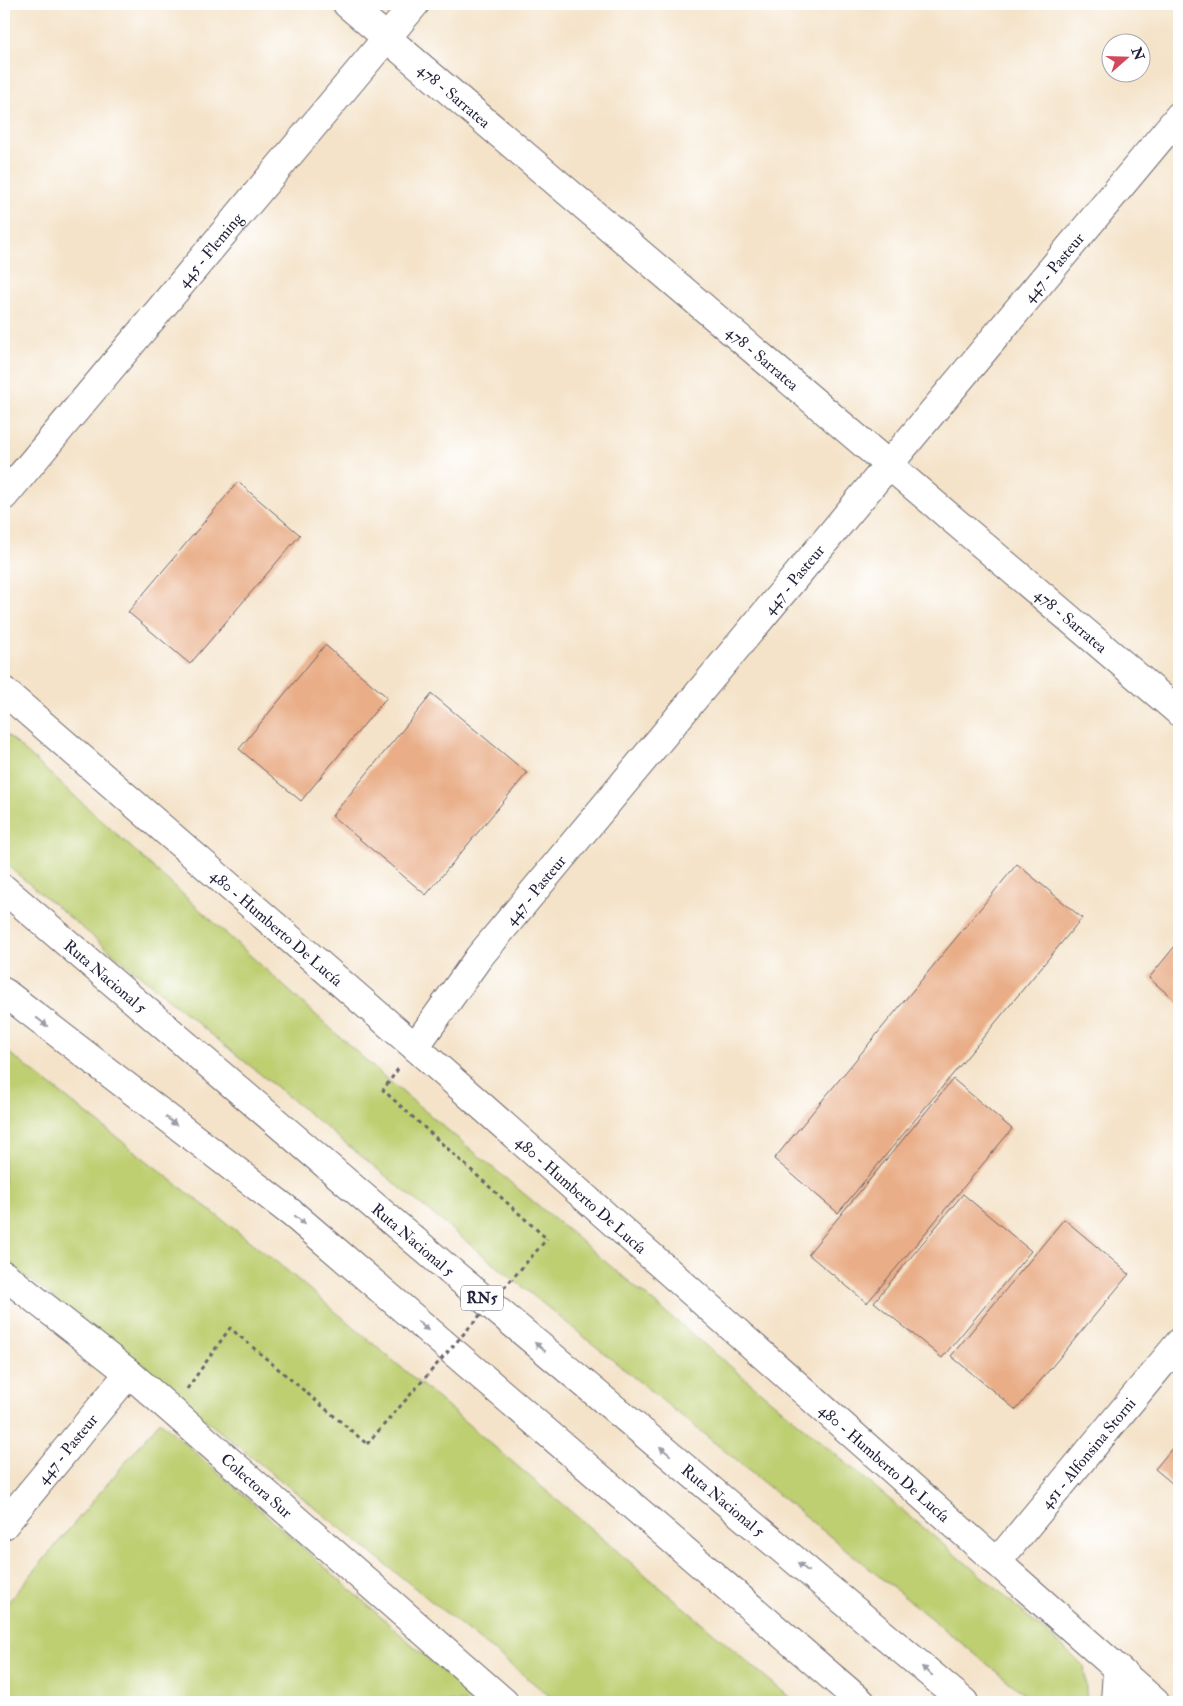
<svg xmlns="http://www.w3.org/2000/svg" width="1183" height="1706" font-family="'IM FELL Double Pica',serif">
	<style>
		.green { fill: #becf72; stroke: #707856 }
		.building { fill: #e9ad87 }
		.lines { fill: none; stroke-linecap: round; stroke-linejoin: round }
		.minor-casing { stroke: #6c666d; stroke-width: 30 }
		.motorway-casing { stroke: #6c666d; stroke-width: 30 }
		.path { stroke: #6c666d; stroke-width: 3; stroke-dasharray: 4 4; stroke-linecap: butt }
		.minor { stroke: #fff; stroke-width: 28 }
		.motorway { stroke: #fff; stroke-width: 28 }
		.path-bridge { stroke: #6c666d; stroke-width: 3; stroke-dasharray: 4 4; stroke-linecap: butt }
		.oneway { fill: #9c9ca7 }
		.labels { text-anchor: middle; stroke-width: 4.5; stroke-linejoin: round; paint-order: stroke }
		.shield { fill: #fff; stroke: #646476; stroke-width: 1 }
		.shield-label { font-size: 15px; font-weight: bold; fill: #22223b }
		.street-label { font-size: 16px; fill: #22223b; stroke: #fff }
	</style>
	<rect width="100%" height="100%" fill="#fff"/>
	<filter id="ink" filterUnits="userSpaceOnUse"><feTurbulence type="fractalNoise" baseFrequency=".02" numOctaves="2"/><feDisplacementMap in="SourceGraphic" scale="10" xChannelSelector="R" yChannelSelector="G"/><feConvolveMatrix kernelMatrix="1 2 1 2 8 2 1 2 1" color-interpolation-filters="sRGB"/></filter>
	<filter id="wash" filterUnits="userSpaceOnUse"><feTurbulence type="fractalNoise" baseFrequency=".0096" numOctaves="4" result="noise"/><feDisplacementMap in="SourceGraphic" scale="20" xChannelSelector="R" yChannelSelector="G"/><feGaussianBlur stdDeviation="1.12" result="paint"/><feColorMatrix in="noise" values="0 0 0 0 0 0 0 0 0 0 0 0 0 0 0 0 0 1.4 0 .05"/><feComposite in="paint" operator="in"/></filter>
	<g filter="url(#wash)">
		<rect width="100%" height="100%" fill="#f4e3c9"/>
		<g class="green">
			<polygon points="4,732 382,1075 992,1585 1084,1666 1087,1702 1034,1702 212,1035 4,863"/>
			<polygon points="4,1049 284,1268 795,1702 557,1702 51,1296 4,1260"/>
			<polygon points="160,1421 477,1702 4,1702 4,1607"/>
		</g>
		<g id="blocks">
			<g class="building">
				<polygon points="238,482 300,535 190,664 128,612"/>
				<polygon points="325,645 387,697 301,801 239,749"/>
				<polygon points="432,694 527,773 426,895 332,816"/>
				<polygon points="1017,864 1082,918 838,1213 774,1159"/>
				<polygon points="1179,941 1179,1004 1149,978"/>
				<polygon points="953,1079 1012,1129 867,1303 808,1254"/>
				<polygon points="963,1194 1031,1251 942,1358 874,1302"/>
				<polygon points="1064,1219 1129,1274 1016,1410 951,1356"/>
				<polygon points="1179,1440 1179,1489 1155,1469"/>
			</g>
		</g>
	</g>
	<g filter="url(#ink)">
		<use href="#blocks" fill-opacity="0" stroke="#6c666d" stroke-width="1"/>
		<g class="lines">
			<defs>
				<g id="minor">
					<path id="s1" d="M347,4l832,708"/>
					<path id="s2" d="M4,496l411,-492"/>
					<path id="s3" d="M4,691l411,356 740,655"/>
					<path id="s4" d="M415,1047l64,-90 700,-841"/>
					<path id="s5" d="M4,1275l125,98 375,329"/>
					<path id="s6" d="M4,1525l125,-152"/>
					<path id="s7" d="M997,1562l182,-219"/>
				</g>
				<g id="motorway">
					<path id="s8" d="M4,889l438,375 522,438"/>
					<polyline points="4,992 294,1215 861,1702"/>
					<polyline points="1115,1702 1117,1670"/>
				</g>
			</defs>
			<use href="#minor" class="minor-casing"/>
			<use href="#motorway" class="motorway-casing"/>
			<g class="path">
				<polyline points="398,1069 383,1090 547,1239"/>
				<polyline points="187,1389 230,1328 367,1444"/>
			</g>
			<use href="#minor" class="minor"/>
			<use href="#motorway" class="motorway"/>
			<polyline class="path-bridge" points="367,1444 547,1239"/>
		</g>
		<defs><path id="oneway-solid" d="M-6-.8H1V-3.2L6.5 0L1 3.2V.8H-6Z" transform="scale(1.25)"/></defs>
		<g class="oneway">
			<use href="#oneway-solid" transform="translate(42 1022) rotate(38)"/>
			<use href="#oneway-solid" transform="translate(171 1121) rotate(38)"/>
			<use href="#oneway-solid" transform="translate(300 1220) rotate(40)"/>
			<use href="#oneway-solid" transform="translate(423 1326) rotate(41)"/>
			<use href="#oneway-solid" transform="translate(540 1347) rotate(-140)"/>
			<use href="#oneway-solid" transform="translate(665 1451) rotate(-140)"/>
			<use href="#oneway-solid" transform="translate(803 1567) rotate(-140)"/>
			<use href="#oneway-solid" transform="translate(927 1671) rotate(-140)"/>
		</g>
	</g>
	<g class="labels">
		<rect class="shield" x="461" y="1285.5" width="42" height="25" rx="4"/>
		<g class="shield-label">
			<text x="482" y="1303">RN5</text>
		</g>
		<g class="street-label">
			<text dy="6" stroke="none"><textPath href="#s1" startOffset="141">478 - Sarratea</textPath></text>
			<text dy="6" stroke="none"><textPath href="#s2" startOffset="321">445 - Fleming</textPath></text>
			<text dy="6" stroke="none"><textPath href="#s4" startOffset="1008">447 - Pasteur</textPath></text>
			<text dy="6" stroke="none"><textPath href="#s1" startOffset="546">478 - Sarratea</textPath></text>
			<text dy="6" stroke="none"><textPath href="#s4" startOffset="602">447 - Pasteur</textPath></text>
			<text dy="6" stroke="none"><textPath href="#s1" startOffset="951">478 - Sarratea</textPath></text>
			<text dy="6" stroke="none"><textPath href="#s4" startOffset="198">447 - Pasteur</textPath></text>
			<text dy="6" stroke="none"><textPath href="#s3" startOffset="361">480 - Humberto De Lucía</textPath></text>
			<text dy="6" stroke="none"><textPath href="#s8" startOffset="134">Ruta Nacional 5</textPath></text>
			<text dy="6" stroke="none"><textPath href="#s3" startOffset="766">480 - Humberto De Lucía</textPath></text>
			<text dy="6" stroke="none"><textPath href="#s8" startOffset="539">Ruta Nacional 5</textPath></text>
			<text dy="6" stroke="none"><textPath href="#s6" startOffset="99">447 - Pasteur</textPath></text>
			<text dy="6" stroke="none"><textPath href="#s7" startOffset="142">451 - Alfonsina Storni</textPath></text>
			<text dy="6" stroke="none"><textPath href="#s3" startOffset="1171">480 - Humberto De Lucía</textPath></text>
			<text dy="6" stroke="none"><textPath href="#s5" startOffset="329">Colectora Sur</textPath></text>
			<text dy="6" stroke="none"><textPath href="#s8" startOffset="944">Ruta Nacional 5</textPath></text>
		</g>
	</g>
	<rect width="1183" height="1706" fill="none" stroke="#fff" stroke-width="20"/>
	<g transform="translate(1126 58) rotate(70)"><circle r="24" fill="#ffffff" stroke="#a7a7b1"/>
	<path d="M0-4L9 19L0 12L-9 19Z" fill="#d1495b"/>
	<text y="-8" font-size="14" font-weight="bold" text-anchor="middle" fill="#22223b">N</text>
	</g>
</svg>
